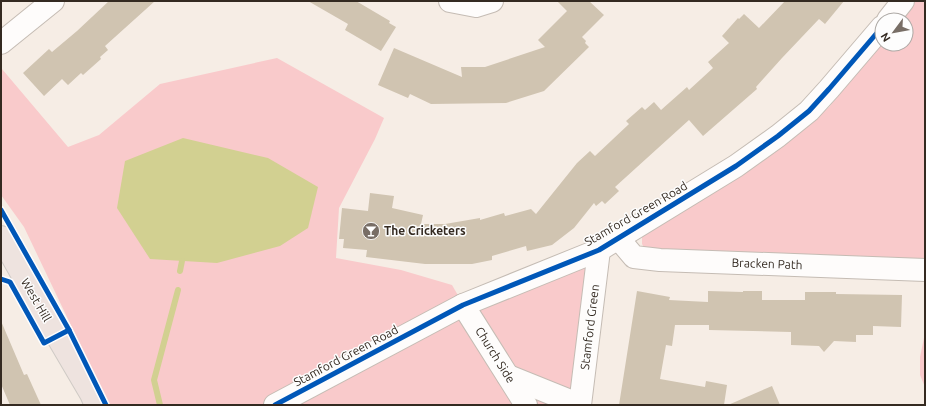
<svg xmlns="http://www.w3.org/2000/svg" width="926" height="406" font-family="Ubuntu,sans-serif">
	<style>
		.green { fill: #f9cacb }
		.water { fill: #d2d091 }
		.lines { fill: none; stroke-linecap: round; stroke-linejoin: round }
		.stream { stroke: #d2d091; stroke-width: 6 }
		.building { fill: #d0c4b1 }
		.minor-casing { stroke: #c5bcb4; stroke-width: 24 }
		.major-casing { stroke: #cfcac5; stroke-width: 24 }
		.minor { stroke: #fefcfb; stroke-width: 22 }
		.major { stroke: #eee3df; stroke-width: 22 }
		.cycleway-casing { stroke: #fdfdfd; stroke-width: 8 }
		.cycleway { stroke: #0057b8; stroke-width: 5 }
		.labels { text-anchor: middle; stroke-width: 3; stroke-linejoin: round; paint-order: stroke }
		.street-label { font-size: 12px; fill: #342a21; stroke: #fdfdfd }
		.poi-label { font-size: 12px; font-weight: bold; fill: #342a21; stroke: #fdfdfd; text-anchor: start }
	</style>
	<rect width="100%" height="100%" fill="#f6ede5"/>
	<g class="green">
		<polygon points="916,1 925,1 925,261 645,249 642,244 642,237 791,139 829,107 882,43 906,44 906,20 901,20"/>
		<polygon points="277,58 384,118 375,139 339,208 336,258 401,270 452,285 463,304 591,259 570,405 109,405 24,227 1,195 1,70 2,69 68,147 99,135 160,84"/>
		<polygon points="925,333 925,387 920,375 920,357"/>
	</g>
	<polygon class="water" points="183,138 268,158 318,187 308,228 280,246 217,263 150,259 117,208 125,161"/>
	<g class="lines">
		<g class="stream">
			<polyline points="180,271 182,261"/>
			<polyline points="160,405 154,380 178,290"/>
		</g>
	</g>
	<g class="building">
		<polygon points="109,1 155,1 105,46 108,50 100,57 101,59 83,75 81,73 68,85 62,79 44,96 23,73 49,49 52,52 77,31"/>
		<polygon points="308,1 356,1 390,21 389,23 396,27 381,51 345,30 348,24"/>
		<polygon points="557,1 589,1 604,15 582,37 586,41 585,43 589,47 544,91 506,103 431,104 410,94 408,98 378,85 394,48 462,77 461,67 485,67 545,47 538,40 567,11"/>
		<polygon points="785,1 844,1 825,24 819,19 782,58 756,87 757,89 703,136 689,120 615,187 619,191 605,204 602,201 596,206 594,203 574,228 552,245 527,251 526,246 492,256 492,260 472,264 425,264 366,257 367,250 343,248 344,239 339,239 342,208 368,211 370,193 394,196 392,208 423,215 421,224 445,224 480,218 480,220 504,213 505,216 531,209 536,214 577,163 590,151 595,156 629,124 626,121 642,107 645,110 654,102 661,110 687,87 689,90 713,68 708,62 729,43 722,36 738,18 739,19 744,14 759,28"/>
		<polygon points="637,291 670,297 669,300 708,302 708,291 743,292 743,291 762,291 762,300 805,300 805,292 836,292 836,294 902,295 901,327 873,326 873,335 856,335 856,342 834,341 824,352 819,346 791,345 791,332 709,330 709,325 675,325 672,346 666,345 660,379 705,387 706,381 727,385 724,405 619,405"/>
		<polygon points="1,321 24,375 27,374 41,405 10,405 1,384"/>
		<polygon points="772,386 780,405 728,405"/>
	</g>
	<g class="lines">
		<defs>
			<g id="minor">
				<polyline points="450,1 476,6 492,1"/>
				<polyline points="888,20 903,1"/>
				<polyline points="1,43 53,1"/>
				<polyline points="618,238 634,257 660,260 925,270"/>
				<polyline points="463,305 526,405"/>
				<polyline points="508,376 580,405"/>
				<polyline points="275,405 463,305 599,250 736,166 778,136 809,111 829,89 882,27"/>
				<polyline points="580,405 599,250"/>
			</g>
			<polyline id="major" points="1,237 57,336 91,394 96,405"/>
		</defs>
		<use href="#minor" class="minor-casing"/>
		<use href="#major" class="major-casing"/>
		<use href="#minor" class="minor"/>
		<use href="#major" class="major"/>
		<defs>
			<g id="cycleway">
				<polyline points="1,210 69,330 106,405"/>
				<polyline points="1,279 10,282 44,343 69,330"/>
				<polyline points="275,405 463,305 599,250 736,166 778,136 809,111 829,89 882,27"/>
			</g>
		</defs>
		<use href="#cycleway" class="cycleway-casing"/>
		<use href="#cycleway" class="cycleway"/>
	</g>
	<defs>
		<symbol id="bar-disc" viewBox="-11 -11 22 22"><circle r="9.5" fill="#786e66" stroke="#fdfdfd"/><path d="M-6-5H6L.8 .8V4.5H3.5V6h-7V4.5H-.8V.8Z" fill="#fff"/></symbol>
	</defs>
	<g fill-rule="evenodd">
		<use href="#bar-disc" x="361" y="221" width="20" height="20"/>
	</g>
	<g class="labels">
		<g class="street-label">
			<text transform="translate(636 214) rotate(-30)" y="4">Stamford Green Road</text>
			<text transform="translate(767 264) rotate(2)" y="4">Bracken Path</text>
			<text transform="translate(36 300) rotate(60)" y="4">West Hill</text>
			<text transform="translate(590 327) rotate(-83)" y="4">Stamford Green</text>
			<text transform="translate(495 355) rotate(58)" y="4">Church Side</text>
			<text transform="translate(346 356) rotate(-28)" y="4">Stamford Green Road</text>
		</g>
		<g class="poi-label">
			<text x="384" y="235">The Cricketers</text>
		</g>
	</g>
	<rect width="926" height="406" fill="none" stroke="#342a21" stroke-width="4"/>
	<g transform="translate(894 32) rotate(238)"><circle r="19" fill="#fdfdfd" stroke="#ada9a5"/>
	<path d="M0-3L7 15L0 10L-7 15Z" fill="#786e66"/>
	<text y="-6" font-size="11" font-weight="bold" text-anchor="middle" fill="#342a21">N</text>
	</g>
</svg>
